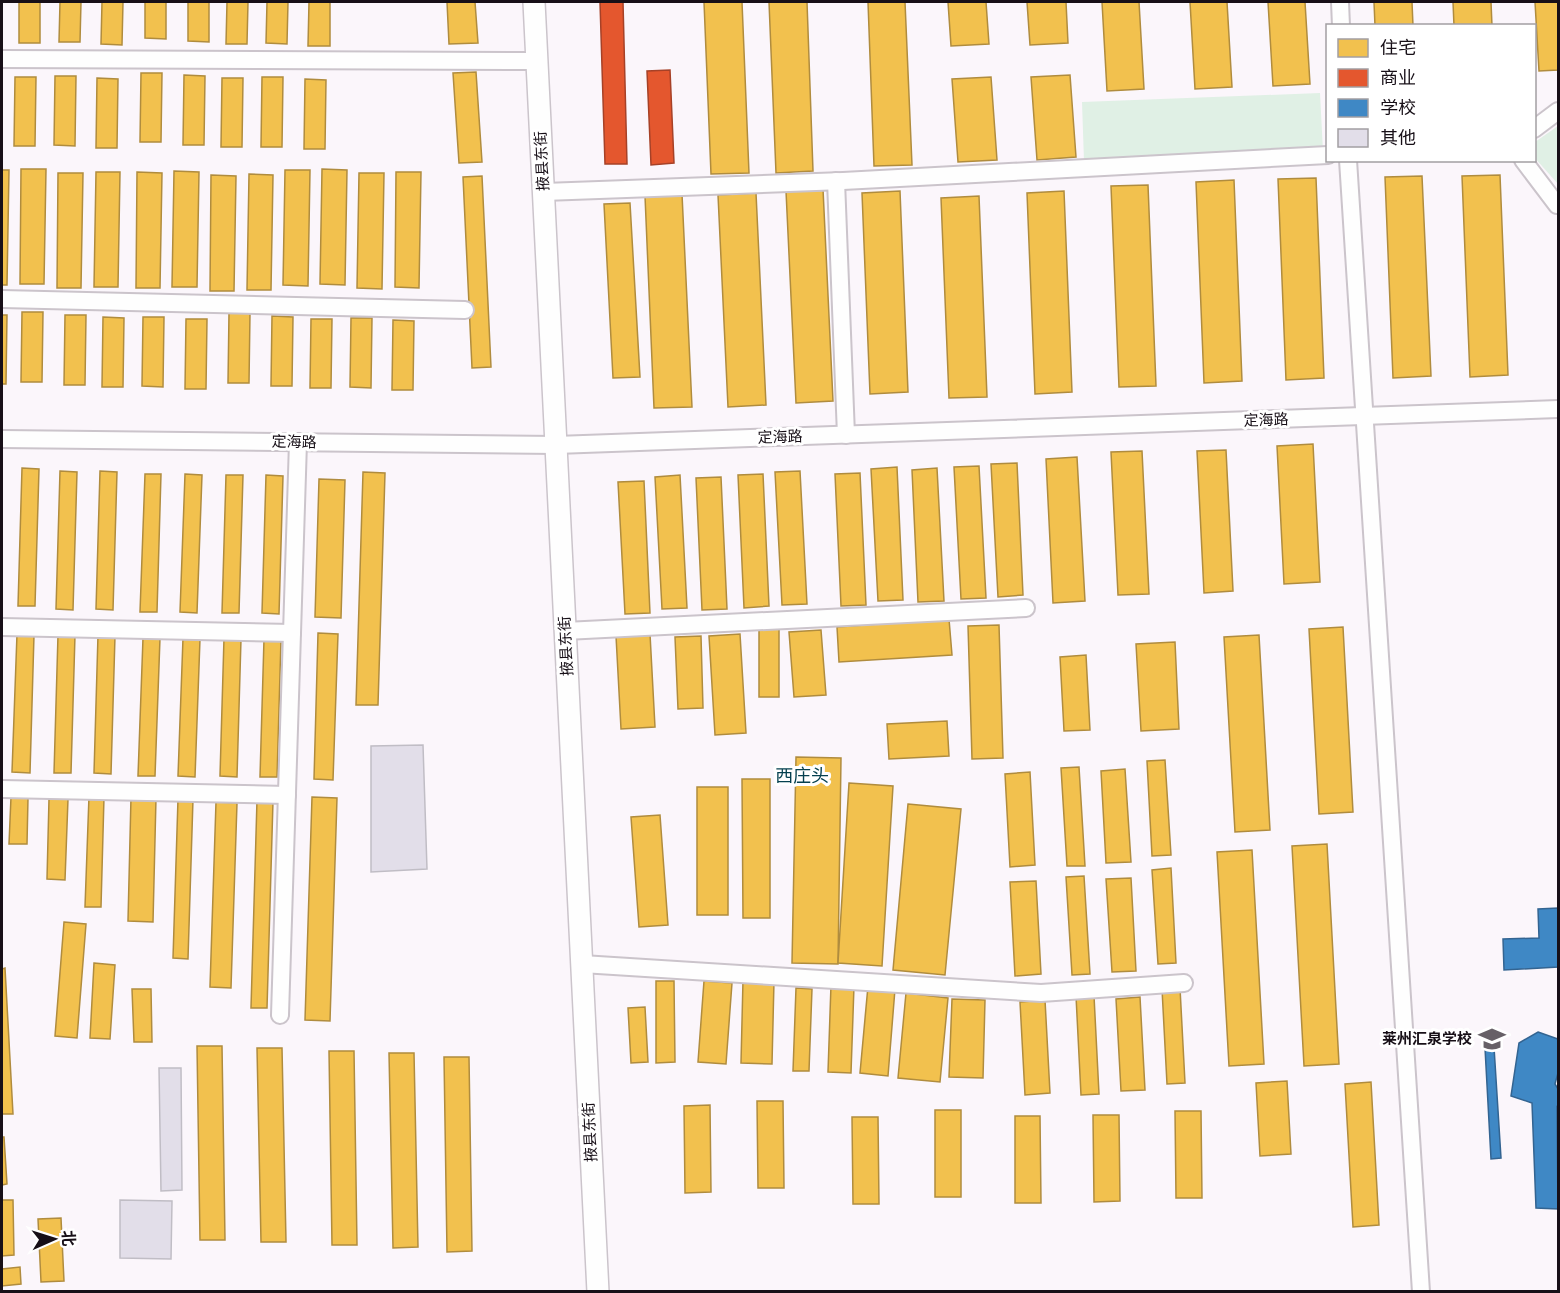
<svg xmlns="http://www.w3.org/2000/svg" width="1560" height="1293" font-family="'Varela Round','Noto Sans SC',sans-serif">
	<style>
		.garden { fill: #e0f0e5 }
		.homes { fill: #f2c14e; stroke: #b08c3e; stroke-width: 1.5 }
		.shops { fill: #e4572e; stroke: #a64127; stroke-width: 1.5 }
		.schools { fill: #3f88c5; stroke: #336491; stroke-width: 1.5 }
		.building { fill: #e2dee9; stroke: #c0bdc5; stroke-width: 1.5 }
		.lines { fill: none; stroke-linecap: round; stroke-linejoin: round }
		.minor-casing { stroke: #cbc4cb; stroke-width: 20 }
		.major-casing { stroke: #cbc4cb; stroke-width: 24 }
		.minor { stroke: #fefefe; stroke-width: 16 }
		.major { stroke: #fefefe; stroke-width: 21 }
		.labels { text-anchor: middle; stroke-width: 6; stroke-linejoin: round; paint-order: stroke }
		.street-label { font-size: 15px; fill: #170f17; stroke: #fff }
		.poi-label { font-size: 15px; font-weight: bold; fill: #170f17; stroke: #fff; text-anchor: end }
		.quarter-label { font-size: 18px; fill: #05404f; stroke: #fff }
	</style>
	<rect width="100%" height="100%" fill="#fbf6fb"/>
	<g class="garden">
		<polygon points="1320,93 1323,152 1084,161 1082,102"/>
		<polygon points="1558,126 1558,184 1534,157 1535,142"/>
	</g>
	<g class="homes">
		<rect x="19" y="2" width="21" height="41"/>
		<polygon points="60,2 81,2 80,42 59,42"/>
		<polygon points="102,2 123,2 122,45 101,44"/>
		<polygon points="145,2 166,2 166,39 145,38"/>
		<polygon points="188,2 209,2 209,42 188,41"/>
		<polygon points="227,2 248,2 247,44 226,44"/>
		<polygon points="267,2 288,2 287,44 266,43"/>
		<polygon points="309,2 330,2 330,46 308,46"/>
		<polygon points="447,2 475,2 478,43 449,44"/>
		<polygon points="704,2 742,2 749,173 711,174"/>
		<polygon points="769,2 807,2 813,171 776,173"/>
		<polygon points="868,2 905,2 912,165 874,166"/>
		<polygon points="948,2 986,2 989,44 951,46"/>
		<polygon points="1027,2 1066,2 1068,43 1030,45"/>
		<polygon points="1102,2 1139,2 1144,89 1107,91"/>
		<polygon points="1190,2 1227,2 1232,87 1195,89"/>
		<polygon points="1268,2 1305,2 1310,84 1273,86"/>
		<polygon points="1374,2 1412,2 1413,26 1375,26"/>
		<polygon points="1453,2 1491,2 1492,26 1454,26"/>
		<polygon points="1535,2 1558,2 1558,70 1539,71"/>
		<polygon points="476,72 482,162 459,163 453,73"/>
		<polygon points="141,73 162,73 161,142 140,142"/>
		<polygon points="184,75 205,76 204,145 183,145"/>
		<polygon points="1070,75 1076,157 1037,160 1031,77"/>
		<polygon points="55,76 76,76 75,146 54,145"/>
		<polygon points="15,77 36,77 35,146 14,146"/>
		<polygon points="262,77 283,77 282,147 261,147"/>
		<polygon points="991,77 997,160 958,162 952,79"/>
		<polygon points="97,78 118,79 117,148 96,148"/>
		<polygon points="222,78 243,78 242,147 221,147"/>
		<polygon points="305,79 326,80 325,149 304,149"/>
		<polygon points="21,169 46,169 44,284 20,284"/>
		<polygon points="322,169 347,170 345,285 320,284"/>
		<polygon points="2,170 9,170 7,285 2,285"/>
		<polygon points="285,170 310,170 308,286 283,285"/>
		<polygon points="174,171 199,172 197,287 172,287"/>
		<polygon points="96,172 120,172 118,287 94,287"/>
		<polygon points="137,172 162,173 160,288 136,288"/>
		<polygon points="396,172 421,172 419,288 395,287"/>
		<polygon points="58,173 83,173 81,288 57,288"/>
		<polygon points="359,173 384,173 382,289 357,288"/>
		<polygon points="249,174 273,175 271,290 247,290"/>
		<polygon points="211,175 236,176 234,291 210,291"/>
		<polygon points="1500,175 1508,375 1470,377 1462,176"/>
		<polygon points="482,176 491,367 472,368 463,177"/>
		<polygon points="1422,176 1431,376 1393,378 1385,177"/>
		<polygon points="1316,178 1324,378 1286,380 1278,179"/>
		<polygon points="1234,180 1242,381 1204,383 1196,182"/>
		<polygon points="1148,185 1156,386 1119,387 1111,186"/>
		<polygon points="823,189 833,401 796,403 786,191"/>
		<polygon points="900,191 908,392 870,394 862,193"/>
		<polygon points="1064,191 1072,392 1035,394 1027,193"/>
		<polygon points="756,193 766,405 728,407 718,195"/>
		<polygon points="682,194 692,407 654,408 645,196"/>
		<polygon points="979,196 987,397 949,398 941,198"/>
		<polygon points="630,203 640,377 613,378 604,204"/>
		<polygon points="22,312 43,312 42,382 21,382"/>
		<polygon points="229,313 250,313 249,383 228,383"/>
		<polygon points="2,315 7,315 6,384 2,384"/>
		<polygon points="65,315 86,315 85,385 64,385"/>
		<polygon points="272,316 293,317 292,386 271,386"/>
		<polygon points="103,317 124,318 123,387 102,387"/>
		<polygon points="143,317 164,317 163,387 142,386"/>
		<polygon points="351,318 372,318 371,388 350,387"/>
		<polygon points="186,319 207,319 206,389 185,389"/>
		<polygon points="311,319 332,319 331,388 310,388"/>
		<polygon points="393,320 414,321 413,390 392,390"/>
		<polygon points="1313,444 1320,582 1284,584 1277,446"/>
		<polygon points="1226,450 1233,591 1204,593 1197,451"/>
		<polygon points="1142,451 1149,594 1118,595 1111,452"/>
		<polygon points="1077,457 1085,601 1053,603 1046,459"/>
		<polygon points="1017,463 1023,595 998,597 991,464"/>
		<polygon points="979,466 986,598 961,599 954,467"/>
		<polygon points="897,467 903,600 878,601 871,469"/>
		<polygon points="22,468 39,469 35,606 18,606"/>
		<polygon points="937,468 944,601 918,602 912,470"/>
		<polygon points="60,471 77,472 73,610 56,609"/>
		<polygon points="100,471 117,472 113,610 96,609"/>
		<polygon points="800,471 807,604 782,605 775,472"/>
		<polygon points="363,472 385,473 378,705 356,705"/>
		<polygon points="860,473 866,605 841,606 835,474"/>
		<polygon points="145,474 161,474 157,612 140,612"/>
		<polygon points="185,474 202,475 197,613 180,612"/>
		<polygon points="763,474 769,606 744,608 738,475"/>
		<polygon points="226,475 243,475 239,613 222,613"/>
		<polygon points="266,475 283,476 279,614 262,613"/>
		<polygon points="680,475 687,608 662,609 655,477"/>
		<polygon points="721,477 727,609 702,610 696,478"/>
		<polygon points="319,479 345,480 341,618 315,617"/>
		<polygon points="644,481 650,613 625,614 618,482"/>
		<polygon points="949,619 952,655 839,662 837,627"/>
		<polygon points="999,625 1003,758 972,759 968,626"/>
		<rect x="759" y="627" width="20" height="70"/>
		<polygon points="1343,627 1353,812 1319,814 1309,629"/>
		<polygon points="821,630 826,695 794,697 789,632"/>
		<polygon points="318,633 338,634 333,780 314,779"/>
		<polygon points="17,634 34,635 30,773 12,772"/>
		<polygon points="650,634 655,727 621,729 616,636"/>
		<polygon points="740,634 746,733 715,735 709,636"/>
		<polygon points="58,635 75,635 71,773 54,773"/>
		<polygon points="98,635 115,636 111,774 94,773"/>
		<polygon points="1259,635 1270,830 1235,832 1224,637"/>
		<polygon points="701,636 703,708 678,709 675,637"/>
		<polygon points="143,638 160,638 155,776 138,776"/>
		<polygon points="183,638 200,639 195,777 178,776"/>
		<polygon points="224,638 241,639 237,777 220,776"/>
		<polygon points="264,639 281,639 277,777 260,777"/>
		<polygon points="1175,642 1179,729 1141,731 1136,644"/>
		<polygon points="1086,655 1090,730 1064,731 1060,657"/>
		<polygon points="947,721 949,756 889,759 887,724"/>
		<polygon points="796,757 841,758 838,964 792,963"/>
		<polygon points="1165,760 1171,855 1152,856 1147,761"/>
		<polygon points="1079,767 1085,866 1067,866 1061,768"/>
		<polygon points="1125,769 1131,862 1106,863 1101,771"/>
		<polygon points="1030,772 1035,865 1010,867 1005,774"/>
		<polygon points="742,779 770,779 770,918 743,918"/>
		<polygon points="849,783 893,786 882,966 838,963"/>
		<rect x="697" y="787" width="31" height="128"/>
		<polygon points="89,796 104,797 101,907 85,907"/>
		<polygon points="11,797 28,798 27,844 9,844"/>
		<polygon points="131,797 156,798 153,922 128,921"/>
		<polygon points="312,797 337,798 330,1021 305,1020"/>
		<polygon points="49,799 68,799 65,880 47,879"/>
		<polygon points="178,799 193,799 188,959 173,958"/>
		<polygon points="257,800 273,801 267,1008 251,1008"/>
		<polygon points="216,802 237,803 231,988 210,987"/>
		<polygon points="908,804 961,809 945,975 893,970"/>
		<polygon points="660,815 668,925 639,927 631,817"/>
		<polygon points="1327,844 1339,1064 1304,1066 1292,846"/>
		<polygon points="1252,850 1264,1064 1229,1066 1217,852"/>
		<polygon points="1171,868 1176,963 1158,964 1152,870"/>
		<polygon points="1084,876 1090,974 1072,975 1066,877"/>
		<polygon points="1131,878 1136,971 1112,972 1106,879"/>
		<polygon points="1036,881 1041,974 1015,976 1010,882"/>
		<polygon points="64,922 86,924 77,1038 55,1036"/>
		<polygon points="94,963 115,965 110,1039 90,1038"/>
		<polygon points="5,968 13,1114 2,1114 2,969"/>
		<polygon points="743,980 774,981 772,1064 741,1063"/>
		<polygon points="656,981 674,981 675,1062 656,1063"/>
		<polygon points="704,981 732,983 726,1064 698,1062"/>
		<polygon points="831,985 854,986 851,1073 828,1072"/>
		<polygon points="868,986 895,989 888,1076 860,1073"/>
		<polygon points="796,988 812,989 809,1071 793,1071"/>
		<polygon points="1180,988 1185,1083 1167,1084 1162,989"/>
		<polygon points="132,989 151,989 152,1042 134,1042"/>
		<polygon points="906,993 948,998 940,1082 898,1078"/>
		<polygon points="1076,996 1094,996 1099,1094 1081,1095"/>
		<polygon points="1140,997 1145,1090 1121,1091 1116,999"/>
		<polygon points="952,999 985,1000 983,1078 949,1077"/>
		<polygon points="1045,1000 1050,1093 1025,1095 1020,1002"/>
		<polygon points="645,1007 648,1062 631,1063 628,1008"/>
		<polygon points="197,1046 222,1046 225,1240 200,1240"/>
		<polygon points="257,1048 282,1048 286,1242 261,1242"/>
		<polygon points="329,1051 354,1051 357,1245 332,1245"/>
		<polygon points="389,1053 414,1053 418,1247 393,1248"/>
		<polygon points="444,1057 469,1057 472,1251 447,1252"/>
		<polygon points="1287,1081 1291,1154 1260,1156 1256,1083"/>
		<polygon points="1371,1082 1379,1225 1353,1227 1345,1084"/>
		<polygon points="757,1101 783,1101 784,1188 758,1188"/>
		<polygon points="710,1105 711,1192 685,1193 684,1106"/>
		<rect x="935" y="1110" width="26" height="87"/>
		<polygon points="1175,1111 1201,1111 1202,1198 1176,1198"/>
		<polygon points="1093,1115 1119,1115 1120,1201 1094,1202"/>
		<polygon points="1015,1116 1040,1116 1041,1203 1015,1203"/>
		<polygon points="852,1117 878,1117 879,1204 853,1204"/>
		<polygon points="2,1137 4,1137 7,1184 2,1185"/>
		<polygon points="2,1200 13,1200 14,1255 2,1256"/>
		<polygon points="61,1218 64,1281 41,1282 38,1219"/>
		<polygon points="20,1267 21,1284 2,1286 2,1269"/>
	</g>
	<g class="shops">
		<polygon points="600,2 623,2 627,164 605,164"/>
		<polygon points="670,70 674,163 651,165 647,71"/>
	</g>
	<g class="schools">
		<polygon points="1558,908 1558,967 1504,970 1503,939 1539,938 1538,909"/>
		<polygon points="1538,1032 1558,1039 1558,1073 1555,1084 1558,1089 1558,1108 1557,1107 1558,1209 1536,1208 1532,1103 1511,1096 1519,1043"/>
		<polygon points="1494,1047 1501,1158 1491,1159 1485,1048"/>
	</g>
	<g class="building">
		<polygon points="423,745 427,869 371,872 371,746"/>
		<polygon points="159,1068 181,1068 182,1190 161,1191"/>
		<polygon points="120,1200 172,1201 171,1259 120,1258"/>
	</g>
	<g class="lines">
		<defs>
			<g id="minor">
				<polyline points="1340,2 1341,26"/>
				<polyline points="2,59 537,61"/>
				<polyline points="1534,129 1558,111"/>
				<polyline points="1348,160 1421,1292"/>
				<polyline points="1523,160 1557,205 1558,205"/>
				<polyline points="836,181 846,435"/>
				<polyline points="544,192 843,181 1328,155"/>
				<polyline points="2,299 465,310"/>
				<polyline points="2,439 556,445 1558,409"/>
				<polyline points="2,627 292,633"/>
				<polyline points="565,631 1026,608"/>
				<polyline points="2,789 287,795"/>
				<polyline points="582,964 1041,993 1184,983"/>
				<polyline points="280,1015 298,442"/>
			</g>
			<polyline id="major" points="534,2 598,1292"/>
		</defs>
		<use href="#minor" class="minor-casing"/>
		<use href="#major" class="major-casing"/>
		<use href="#minor" class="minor"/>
		<use href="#major" class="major"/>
	</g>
	<defs>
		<symbol id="school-bare" viewBox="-9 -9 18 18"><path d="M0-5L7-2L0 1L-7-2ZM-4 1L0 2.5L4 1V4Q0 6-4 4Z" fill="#676067" stroke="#fff" stroke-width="2.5" paint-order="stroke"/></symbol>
	</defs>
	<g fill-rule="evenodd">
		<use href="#school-bare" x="1473" y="1020" width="38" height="38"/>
	</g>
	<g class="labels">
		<g class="street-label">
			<text transform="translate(542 161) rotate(-93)" y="5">掖县东街</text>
			<text transform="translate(1266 420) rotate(-2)" y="5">定海路</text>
			<text transform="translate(780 437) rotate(-2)" y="5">定海路</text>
			<text transform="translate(294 442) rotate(1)" y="5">定海路</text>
			<text transform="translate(566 646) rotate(-93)" y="5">掖县东街</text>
			<text transform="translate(590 1132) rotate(-93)" y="5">掖县东街</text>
		</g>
		<g class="poi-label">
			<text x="1472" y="1044">莱州汇泉学校</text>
		</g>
		<g class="quarter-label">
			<text x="802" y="782">西庄头</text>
		</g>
	</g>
	<rect width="1560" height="1293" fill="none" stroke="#170f17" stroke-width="6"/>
	<rect x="1326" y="24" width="210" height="138" fill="#ffffff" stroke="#a29fa2" stroke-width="1.5"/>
	<rect x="1338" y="39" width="30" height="18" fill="#f2c14e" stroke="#a29fa2" stroke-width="1.5"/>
	<text x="1380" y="54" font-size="18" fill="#170f17">住宅</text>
	<rect x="1338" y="69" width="30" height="18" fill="#e4572e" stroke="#a29fa2" stroke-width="1.5"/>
	<text x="1380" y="84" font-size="18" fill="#170f17">商业</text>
	<rect x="1338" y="99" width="30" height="18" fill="#3f88c5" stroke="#a29fa2" stroke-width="1.5"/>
	<text x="1380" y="114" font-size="18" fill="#170f17">学校</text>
	<rect x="1338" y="129" width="30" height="18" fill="#e2dee9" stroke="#a29fa2" stroke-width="1.5"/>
	<text x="1380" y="144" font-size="18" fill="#170f17">其他</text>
	<g transform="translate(54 1239) rotate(87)" stroke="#ffffff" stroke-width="4.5" paint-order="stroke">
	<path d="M0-4.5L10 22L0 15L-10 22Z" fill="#170f17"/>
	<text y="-9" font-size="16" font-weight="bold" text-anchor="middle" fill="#170f17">北</text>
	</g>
</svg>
